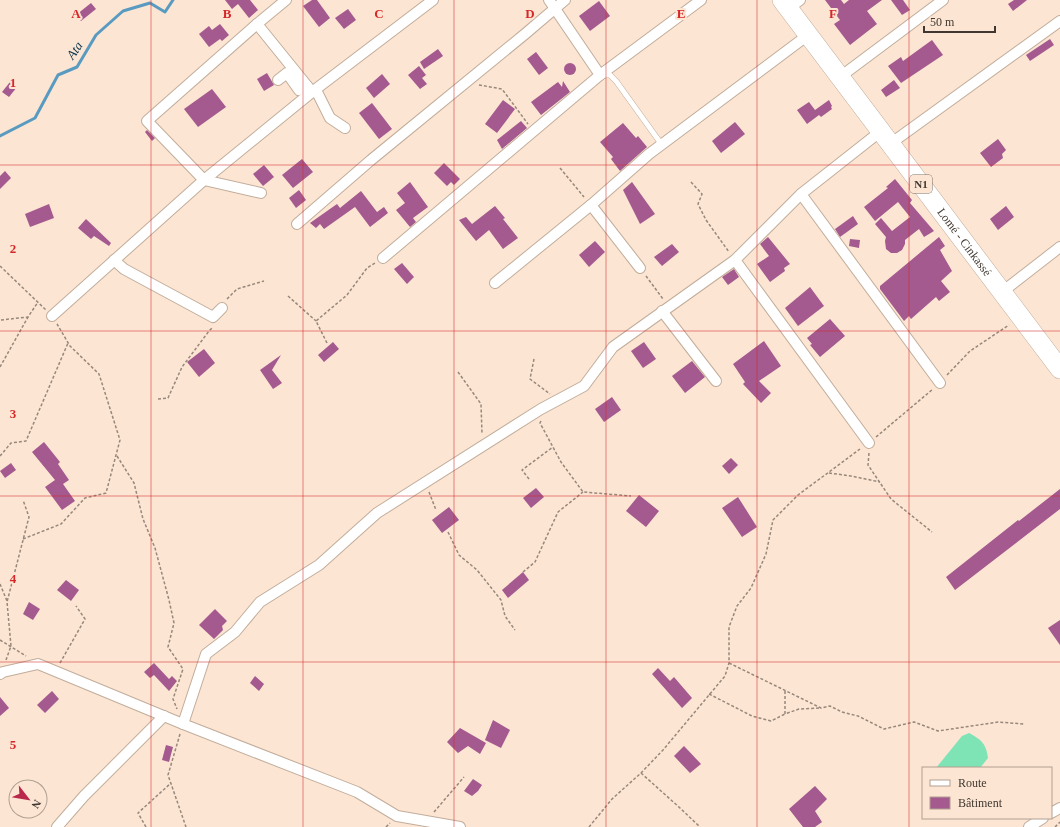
<svg xmlns="http://www.w3.org/2000/svg" width="1060" height="827" font-family="Georgia,serif">
	<style>
		.green { fill: #7ee3b5 }
		.lines { fill: none; stroke-linecap: round; stroke-linejoin: round }
		.stream { stroke: #599bc0; stroke-width: 3 }
		.building { fill: #a4598f }
		.lane-casing { stroke: #c2ad9b; stroke-width: 6 }
		.street-casing { stroke: #c2ad9b; stroke-width: 12 }
		.highway-casing { stroke: #c2ad9b; stroke-width: 20 }
		.path { stroke: #97887b; stroke-width: 1.5; stroke-dasharray: 3 2; stroke-linecap: butt }
		.lane { stroke: #fff; stroke-width: 5 }
		.street { stroke: #fff; stroke-width: 10 }
		.highway { stroke: #fff; stroke-width: 19 }
		.grid { fill: none; stroke: #d62828; stroke-width: 1; stroke-opacity: 0.55 }
		.labels { text-anchor: middle; stroke-width: 4; stroke-linejoin: round; paint-order: stroke }
		.shield { fill: #fce5d3; stroke: #786c61; stroke-width: 1 }
		.shield-label { font-size: 11px; font-weight: bold; fill: #403830 }
		.street-label { font-size: 12px; fill: #403830; stroke: #fce5d3 }
		.water-label { font-size: 13px; font-style: italic; fill: #073349; stroke: #fce5d3 }
		.grid-label { font-size: 13px; text-anchor: middle; font-weight: bold; fill: #d62828; stroke: #fce5d3; stroke-width: 4; stroke-linejoin: round; paint-order: stroke }
	</style>
	<rect width="100%" height="100%" fill="#fce5d3"/>
	<path class="green" d="M969,733c13,7 17,11 19,25l-8,10h-44l26,-32z"/>
	<g class="lines">
		<polyline class="stream" points="0,136 35,118 58,75 77,67 96,35 123,11 150,3 165,12 173,0"/>
	</g>
	<g class="building">
		<polygon points="225,0 250,0 258,10 249,18 238,4 232,9"/>
		<polygon points="312,0 317,0 330,18 319,27 303,6"/>
		<polygon points="825,0 841,0 844,4 849,0 882,0 867,11 877,24 850,45 834,24 840,20"/>
		<polygon points="891,0 903,0 910,10 902,15"/>
		<polygon points="1014,0 1027,0 1013,11 1008,4"/>
		<polygon points="599,1 610,16 590,31 579,16"/>
		<polygon points="91,3 96,9 81,21 76,15"/>
		<polygon points="348,9 356,20 344,29 335,18"/>
		<polygon points="220,24 229,35 222,41 220,39 209,47 199,34 209,26 212,30"/>
		<polygon points="1050,39 1054,45 1030,61 1026,55"/>
		<polygon points="932,40 943,55 901,83 888,66 901,57 903,61"/>
		<polygon points="438,49 443,56 424,69 420,62"/>
		<polygon points="536,52 548,68 539,75 527,59"/>
		<circle cx="570" cy="69" r="6"/>
		<polygon points="419,66 426,75 422,78 427,84 420,89 408,75"/>
		<polygon points="267,73 274,85 264,91 257,79"/>
		<polygon points="382,74 390,84 374,98 366,88"/>
		<polygon points="894,80 900,88 886,97 881,90"/>
		<polygon points="563,81 570,92 541,115 531,102 558,82 562,87"/>
		<polygon points="10,82 17,87 9,97 2,92"/>
		<polygon points="212,89 226,107 198,127 184,109"/>
		<polygon points="503,100 515,109 497,133 485,124"/>
		<polygon points="829,100 832,106 831,107 832,109 821,117 819,115 807,124 797,110 809,102 815,110"/>
		<polygon points="372,103 392,129 379,139 359,113"/>
		<polygon points="521,121 527,128 502,149 497,140"/>
		<polygon points="735,122 745,134 721,153 712,141"/>
		<polygon points="623,123 636,138 638,136 647,147 620,171 611,159 613,157 600,142"/>
		<polygon points="147,130 155,138 152,141 145,132"/>
		<polygon points="998,139 1006,150 1002,154 1003,158 991,167 980,153"/>
		<polygon points="302,159 313,172 293,188 282,175"/>
		<polygon points="444,163 460,179 454,185 451,182 447,186 434,173"/>
		<polygon points="264,165 274,177 263,186 253,174"/>
		<polygon points="5,171 11,178 0,189 0,176"/>
		<polygon points="895,179 912,200 910,203 934,231 924,237 919,229 905,240 905,244 902,250 897,253 891,253 886,249 885,241 886,237 875,224 881,218 892,231 910,217 898,202 875,221 864,207 888,188 886,187"/>
		<polygon points="410,182 428,207 413,218 416,222 410,227 396,210 405,203 397,193"/>
		<polygon points="632,182 655,214 640,224 623,190"/>
		<polygon points="299,190 306,200 296,208 289,198"/>
		<polygon points="361,191 377,212 384,207 388,213 370,227 355,207 324,229 320,224 316,228 310,223 337,204 340,208"/>
		<polygon points="49,204 54,218 30,227 25,214"/>
		<polygon points="495,206 505,218 503,219 518,238 503,249 489,230 476,241 459,220 466,217 472,224"/>
		<polygon points="1006,206 1014,217 998,230 990,219"/>
		<polygon points="853,216 858,224 840,237 835,229"/>
		<polygon points="86,219 111,243 109,246 94,236 91,239 78,228"/>
		<polygon points="768,237 790,264 784,268 785,271 770,282 757,264 769,256 760,244"/>
		<polygon points="939,237 945,246 940,250 952,271 941,281 950,292 939,301 936,297 911,319 909,316 904,321 880,289 880,286"/>
		<polygon points="850,239 860,240 859,248 849,246"/>
		<polygon points="595,241 605,252 589,267 579,255"/>
		<polygon points="672,244 679,252 662,266 654,257"/>
		<polygon points="402,263 414,277 407,284 394,269"/>
		<polygon points="734,269 739,277 728,285 722,277"/>
		<polygon points="810,287 824,306 798,326 785,308"/>
		<polygon points="830,319 845,336 820,357 810,345 812,344 807,338"/>
		<polygon points="764,341 781,366 759,381 771,393 761,403 743,384 745,382 733,364"/>
		<polygon points="333,342 339,349 324,362 318,355"/>
		<polygon points="644,342 656,359 643,368 631,351"/>
		<polygon points="204,349 215,363 199,377 187,362"/>
		<polygon points="281,355 272,370 282,383 273,389 260,370"/>
		<polygon points="692,361 705,377 685,393 672,376"/>
		<polygon points="612,397 621,410 604,422 595,409"/>
		<polygon points="44,442 60,462 58,464 69,480 63,484 75,501 62,510 45,487 55,480 32,452"/>
		<polygon points="731,458 738,465 729,474 722,466"/>
		<polygon points="11,463 16,470 5,478 0,471"/>
		<polygon points="536,488 544,497 531,508 523,498"/>
		<polygon points="1060,489 1060,509 955,590 946,577 1018,520 1019,521"/>
		<polygon points="639,495 659,511 646,527 626,511"/>
		<polygon points="738,497 757,527 742,537 722,508"/>
		<polygon points="449,507 459,520 442,533 432,520"/>
		<polygon points="523,572 529,580 508,598 502,590"/>
		<polygon points="66,580 79,590 71,601 57,590"/>
		<polygon points="29,602 40,609 33,620 23,614"/>
		<polygon points="215,609 227,621 222,626 223,630 214,639 199,625"/>
		<polygon points="1060,620 1060,645 1048,628"/>
		<polygon points="154,663 169,679 172,676 177,681 169,691 154,675 150,678 144,672"/>
		<polygon points="658,668 670,681 674,677 692,698 682,708 652,674"/>
		<polygon points="255,676 264,684 259,691 250,683"/>
		<polygon points="52,691 59,699 45,713 37,705"/>
		<polygon points="0,697 9,708 0,716"/>
		<polygon points="493,720 510,730 501,748 485,740"/>
		<polygon points="460,728 486,743 480,754 468,746 458,753 447,742"/>
		<polygon points="166,745 173,747 169,762 162,760"/>
		<polygon points="684,746 701,764 690,773 674,756"/>
		<polygon points="473,779 482,785 478,791 472,796 464,791"/>
		<polygon points="815,786 827,799 815,811 822,822 815,827 803,827 789,809"/>
	</g>
	<g class="lines">
		<defs>
			<polyline id="lane" points="602,75 610,75 616,81 662,145"/>
			<g id="street">
				<polyline points="549,0 600,75"/>
				<polyline points="788,9 800,0"/>
				<polyline points="257,24 312,92"/>
				<polyline points="840,77 943,0"/>
				<polyline points="278,80 287,73 299,90 307,86"/>
				<polyline points="316,90 330,118 345,128"/>
				<polyline points="890,144 1060,21"/>
				<polyline points="261,193 204,180 147,121 257,24 286,0"/>
				<polyline points="801,194 940,383"/>
				<polyline points="591,205 640,268"/>
				<polyline points="297,224 371,160 525,34 565,0"/>
				<polyline points="383,258 600,75 701,0"/>
				<polyline points="114,260 124,269 213,317 222,308"/>
				<polyline points="735,260 869,443"/>
				<polyline points="495,283 591,205 649,154 808,35"/>
				<polyline points="1002,292 1060,247"/>
				<polyline points="662,311 716,381"/>
				<polyline points="52,316 204,180 312,92 433,0"/>
				<polyline points="0,674 3,672 38,664 183,724 357,792 397,816 460,827"/>
				<polyline points="183,724 206,654 235,632 260,602 319,565 377,513 541,409 584,386 613,347 735,260 801,194 881,131"/>
				<polyline points="1051,813 1060,808"/>
				<polyline points="57,827 84,796 164,716"/>
				<polyline points="1029,827 1043,818"/>
			</g>
			<g id="highway">
				<path id="s1" d="M782,0l278,369"/>
			</g>
		</defs>
		<use href="#lane" class="lane-casing"/>
		<use href="#street" class="street-casing"/>
		<use href="#highway" class="highway-casing"/>
		<g class="path">
			<polyline points="479,85 502,89 528,124"/>
			<polyline points="560,168 584,197"/>
			<polyline points="691,182 702,194 698,204 706,220 729,252"/>
			<polyline points="0,266 46,310"/>
			<polyline points="646,276 663,299"/>
			<polyline points="288,296 316,321"/>
			<polyline points="227,299 237,289 264,281"/>
			<polyline points="1,320 28,317 38,302"/>
			<polyline points="327,343 316,321 347,295 367,268 375,263"/>
			<polyline points="534,359 530,379 550,394"/>
			<polyline points="0,367 28,317"/>
			<polyline points="458,372 481,404 482,434"/>
			<polyline points="947,375 970,351 1009,325"/>
			<polyline points="158,399 168,398 182,367 209,331 213,327"/>
			<polyline points="541,421 540,423 561,462 583,492 631,496"/>
			<polyline points="876,437 933,389"/>
			<polyline points="869,453 868,465 891,499 932,532"/>
			<polyline points="0,456 11,443 26,441 68,343"/>
			<polyline points="117,456 134,483 143,519 155,548 169,600 174,623 168,647 183,669 173,699 177,709"/>
			<polyline points="829,473 851,476 880,482"/>
			<polyline points="529,479 522,470 553,447"/>
			<polyline points="429,492 436,510"/>
			<polyline points="448,532 459,555 477,570 501,600 505,616 515,630"/>
			<polyline points="23,539 61,524 85,498 106,493 120,440 99,374 70,346 57,324"/>
			<polyline points="523,572 535,562 558,512 583,492"/>
			<polyline points="0,584 7,601"/>
			<polyline points="0,640 26,656"/>
			<polyline points="6,660 11,646 7,602 29,517 23,500"/>
			<polyline points="60,663 85,619 76,606"/>
			<polyline points="729,663 821,708 830,706 842,712 858,716 884,729 914,722 938,731 998,722 1024,724"/>
			<polyline points="785,691 785,714 799,709 819,708"/>
			<polyline points="709,694 752,716 771,721 785,714"/>
			<polyline points="180,734 168,775 186,827"/>
			<polyline points="641,773 680,808 700,827"/>
			<polyline points="434,812 464,777"/>
			<polyline points="146,827 138,813 171,783"/>
			<polyline points="386,827 390,823"/>
			<polyline points="589,827 612,799 641,773 663,750 725,676 729,663 729,627 737,606 751,588 766,554 773,520 798,495 860,449"/>
			<polyline points="1055,827 1060,822"/>
		</g>
		<use href="#lane" class="lane"/>
		<use href="#street" class="street"/>
		<use href="#highway" class="highway"/>
	</g>
	<path class="grid" d="M151,0v827M303,0v827M454,0v827M606,0v827M757,0v827M909,0v827M0,165h1060M0,331h1060M0,496h1060M0,662h1060"/>
	<g class="labels">
		<rect class="shield" x="910" y="175" width="22" height="18" rx="3"/>
		<g class="shield-label">
			<text x="921" y="188">N1</text>
		</g>
		<g class="street-label">
			<text dy="4" stroke="none"><textPath href="#s1" startOffset="303">Lomé - Cinkassé</textPath></text>
		</g>
		<g class="water-label">
			<text transform="translate(74 50) rotate(-55)" y="5">Ata</text>
		</g>
	</g>
	<g class="grid-label">
		<text x="76" y="18">A</text>
		<text x="227" y="18">B</text>
		<text x="379" y="18">C</text>
		<text x="530" y="18">D</text>
		<text x="681" y="18">E</text>
		<text x="833" y="18">F</text>
		<text x="13" y="87">1</text>
		<text x="13" y="253">2</text>
		<text x="13" y="418">3</text>
		<text x="13" y="583">4</text>
		<text x="13" y="749">5</text>
	</g>
	<rect x="922" y="767" width="130" height="52" fill="#fce5d3" stroke="#b1a092"/>
	<rect x="930" y="780" width="20" height="6" fill="#ffffff" stroke="#b1a092"/>
	<text x="958" y="787" font-size="12" fill="#403830">Route</text>
	<rect x="930" y="797" width="20" height="12" fill="#a4598f" stroke="#b1a092"/>
	<text x="958" y="807" font-size="12" fill="#403830">Bâtiment</text>
	<g transform="translate(28 799) rotate(121)"><circle r="19" fill="#fce5d3" stroke="#b1a092"/>
	<path d="M0-3L7 15L0 10L-7 15Z" fill="#b9284a"/>
	<text y="-6" font-size="11" font-weight="bold" text-anchor="middle" fill="#403830">N</text>
	</g>
	<path d="M924 26v6h71v-6" fill="none" stroke="#403830" stroke-width="2"/>
	<text x="930" y="26" font-size="12" fill="#403830" stroke="#fce5d3" stroke-width="3" paint-order="stroke">50 m</text>
</svg>
